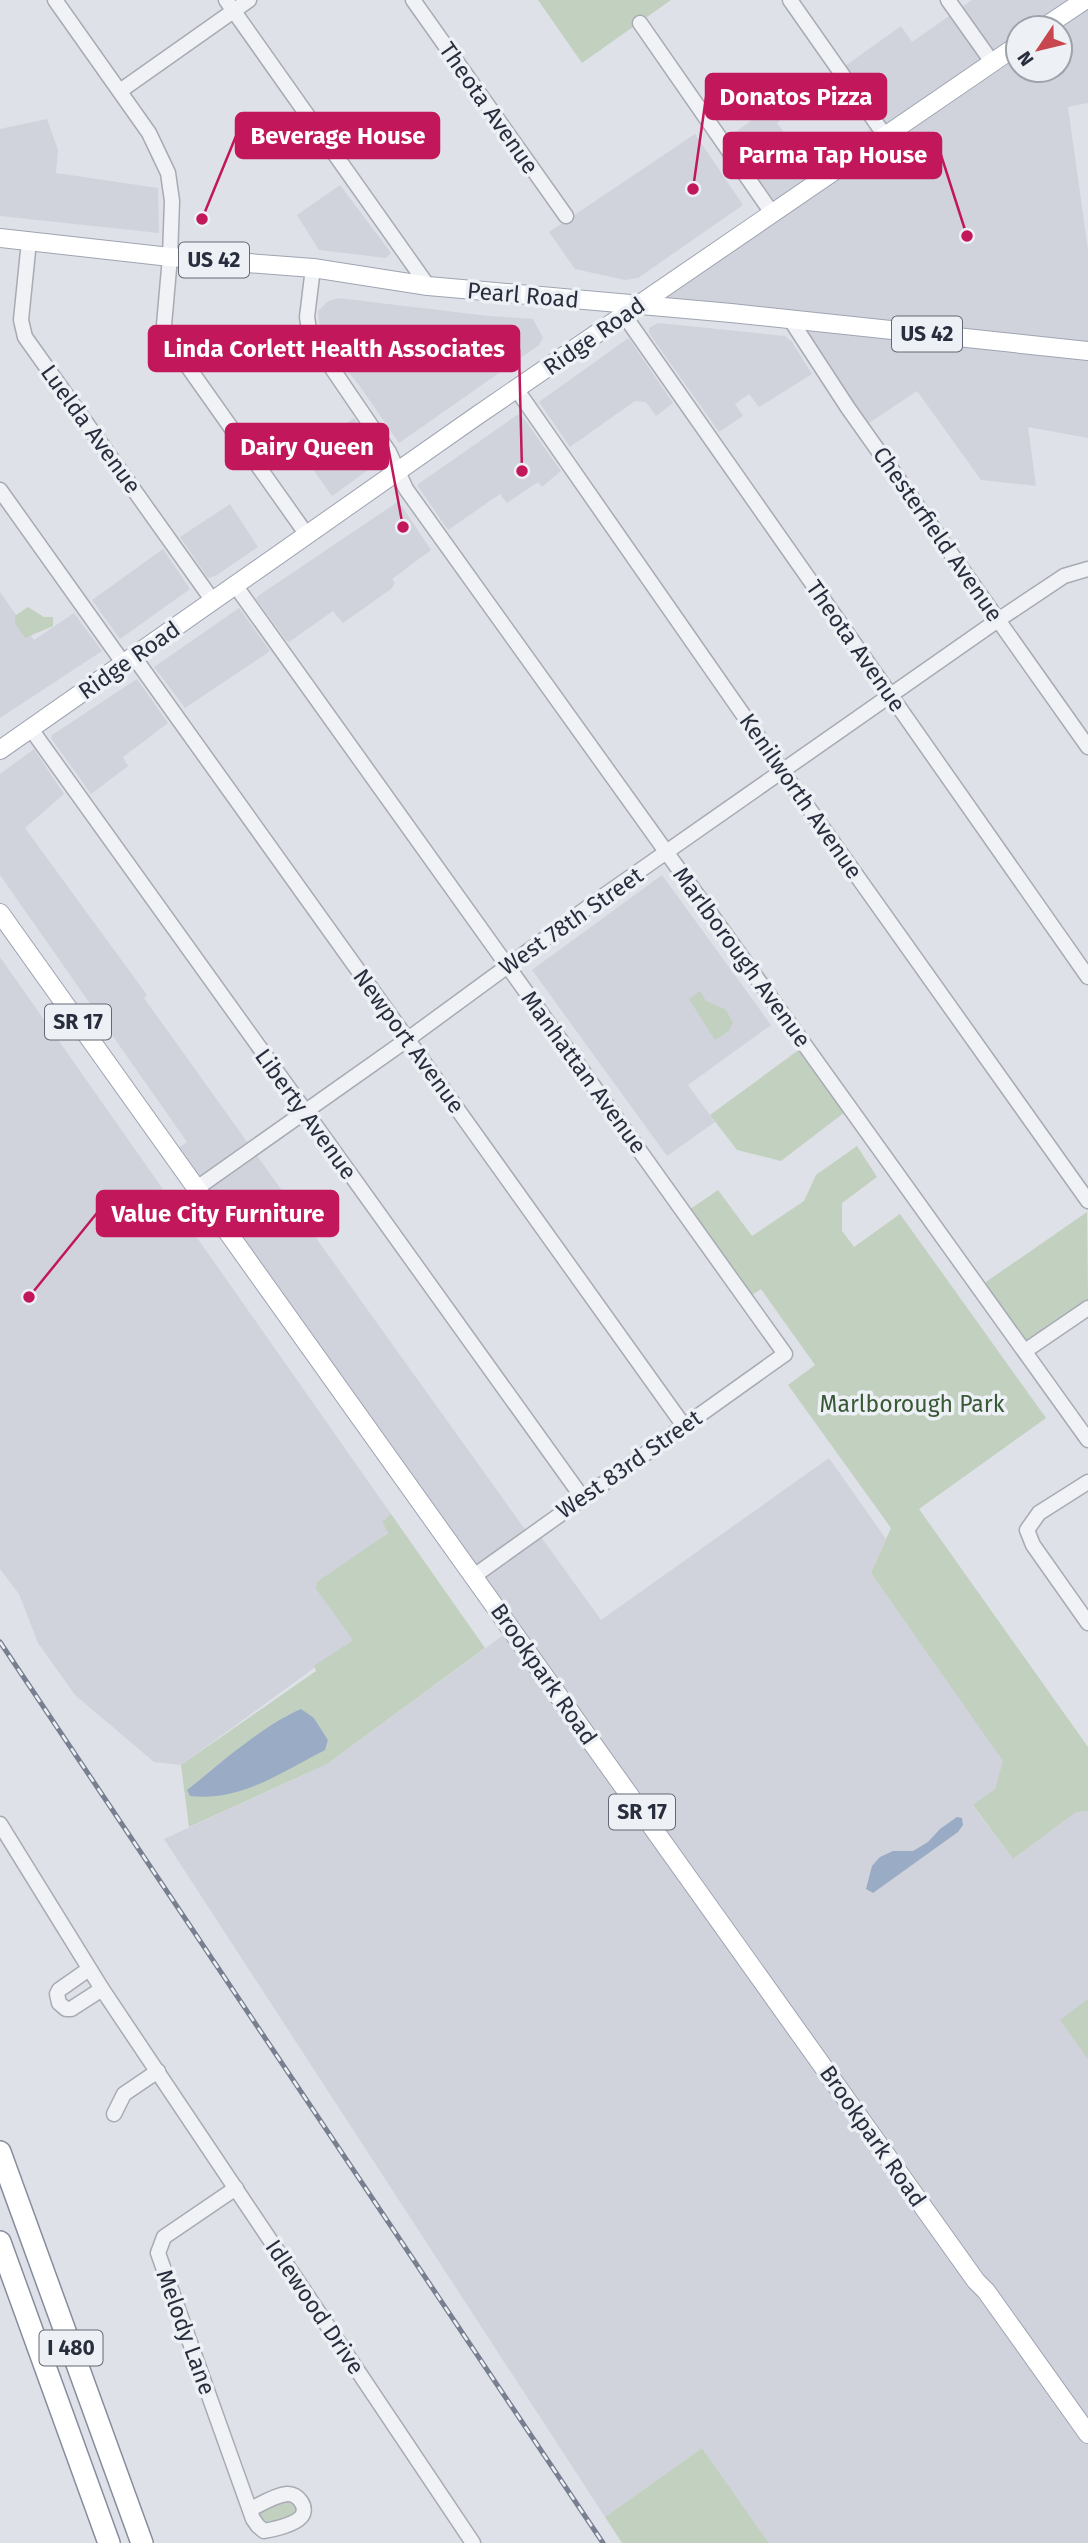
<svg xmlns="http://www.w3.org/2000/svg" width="1088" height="2543" font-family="'Fira Sans',sans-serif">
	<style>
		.built { fill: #d0d3dc; fill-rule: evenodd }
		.green { fill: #c2d0bf; fill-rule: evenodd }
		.water { fill: #9aabc6 }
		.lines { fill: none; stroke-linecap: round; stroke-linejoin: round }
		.minor-casing { stroke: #a7abb4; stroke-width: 17 }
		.major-casing { stroke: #9ea4b2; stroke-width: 20 }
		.highway-casing { stroke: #868d9d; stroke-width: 24 }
		.minor { stroke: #f0f2f5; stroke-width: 14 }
		.major { stroke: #fff; stroke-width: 18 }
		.highway { stroke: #fff; stroke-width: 21 }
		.rail-casing { stroke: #787f90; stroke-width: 5 }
		.rail { stroke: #edf0f5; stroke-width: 2.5; stroke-dasharray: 8; stroke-linecap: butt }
		.labels { text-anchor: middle; stroke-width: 7; stroke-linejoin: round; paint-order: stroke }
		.shield { fill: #edf0f5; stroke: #636874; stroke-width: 2 }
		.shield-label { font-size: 21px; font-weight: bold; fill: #282e3d }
		.street-label { font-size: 23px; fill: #282e3d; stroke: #edf0f5 }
		.park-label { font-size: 23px; fill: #395836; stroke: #edf0f5 }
		.leader { fill: none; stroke: #c2185b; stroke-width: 2.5 }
		.callout-dot { fill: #c2185b; stroke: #edf0f5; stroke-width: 2.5 }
		.callout { fill: #c2185b; stroke: #c2185b; stroke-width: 2.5 }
		.callout-label { font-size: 24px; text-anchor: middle; font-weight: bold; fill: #fff }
	</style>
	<rect width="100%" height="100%" fill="#dee1e7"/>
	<g class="built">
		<path d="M972,0h116v103l-20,4 20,143v188l-60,-11 8,59 -55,-6 -64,-89 -51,34 -69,-102 -153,-21 133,-89 -52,-73 58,-43 10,13 -16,13 35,47 71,-50 -38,-54 56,-40 11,16zM1018,28h42v42h-42z"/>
		<polygon points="47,119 58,150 56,173 158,188 159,233 0,216 0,129"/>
		<polygon points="695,134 743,205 638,278 625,280 575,269 549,232"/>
		<polygon points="340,185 391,253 386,258 319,250 297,215"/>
		<polygon points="338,298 489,316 533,319 543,338 539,345 399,443 359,385 321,339 318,311 327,302"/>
		<polygon points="658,323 785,336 792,342 812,374 759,407 749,394 735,404 743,416 719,432 649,333 649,328"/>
		<polygon points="627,339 630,340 673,403 656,416 646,402 635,401 570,447 539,402"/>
		<polygon points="517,415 522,416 561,471 542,487 538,482 507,503 500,494 448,530 417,485"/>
		<polygon points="354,418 382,460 332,496 304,457 304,454"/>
		<polygon points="396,503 401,505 431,550 392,579 395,583 391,589 343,623 333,611 289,642 286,640 256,599 258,596"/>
		<polygon points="230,504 258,547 217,575 208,578 180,537"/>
		<polygon points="163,549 190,589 120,639 92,600"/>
		<polygon points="0,592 34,640 74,613 102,651 0,718"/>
		<polygon points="239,608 270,651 185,708 154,667"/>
		<polygon points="137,679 168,723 123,757 128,766 91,794 51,738 52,735"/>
		<polygon points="34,749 64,794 25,828 147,995 144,998 529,1535 536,1530 601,1620 829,1458 886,1539 871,1573 1004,1761 995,1789 973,1806 1013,1859 1076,1812 1088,1811 1088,2422 1008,2314 177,1149 187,1142 0,875 0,774"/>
		<polygon points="662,875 771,1025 688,1085 715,1122 667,1156 532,970"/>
		<polygon points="0,957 391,1514 382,1522 388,1532 316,1589 354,1639 181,1765 154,1762 75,1695 38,1643 19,1594 0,1569"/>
		<polygon points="505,1634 1088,2445 1088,2543 769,2543 702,2448 605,2517 164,1839 327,1764"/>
	</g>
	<g class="green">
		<polygon points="538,0 671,0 582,63"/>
		<polygon points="28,607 44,617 53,617 53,626 25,638 15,623 15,616"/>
		<polygon points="700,991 706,1001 725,1009 733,1022 729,1031 715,1040 689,999"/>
		<polygon points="800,1049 845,1112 781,1161 737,1150 710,1115"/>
		<polygon points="857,1146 877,1177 842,1203 842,1231 854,1247 900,1214 1046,1418 919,1509 1088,1747 1088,1811 1076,1812 1013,1859 973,1805 995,1789 1003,1761 871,1573 891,1528 788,1385 815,1365 761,1289 751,1296 689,1210 718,1190 752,1236 804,1201 816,1175"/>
		<polygon points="1087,1212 1088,1301 1025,1344 983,1284"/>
		<path d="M391,1514l94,134 -158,116 -138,63 -8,-62 135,-94 -2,-5 39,-26 -37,-51 1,-7 71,-49 -6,-11zM288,1715l26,3 14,22 -3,9 -138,41 33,-27z"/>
		<polygon points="1088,1999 1088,2059 1060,2020"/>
		<polygon points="702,2448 769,2543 622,2543 605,2517"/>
		<polygon points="290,2500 299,2506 295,2518 261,2525 259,2515 263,2509"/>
	</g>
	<g class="water">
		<path d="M301,1709l13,9 14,22 -3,10c-43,22 -85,52 -135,46l-3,-6c31,-25 78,-66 114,-81z"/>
		<polygon points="957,1817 962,1818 963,1825 958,1832 873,1893 866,1889 872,1866 880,1857 893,1851 913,1851 928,1842 940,1829"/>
	</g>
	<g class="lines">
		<defs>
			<g id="minor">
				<polyline points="55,0 149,133 168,173 172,201 170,257 164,325 169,340 307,535"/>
				<polyline points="226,0 428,286"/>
				<polyline points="413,0 566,216"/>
				<polyline points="790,0 886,137"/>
				<polyline points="948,0 992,62"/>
				<polyline points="640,23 772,213"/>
				<polyline points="120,91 249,0"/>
				<polyline points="29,241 21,320 25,337 213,601"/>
				<polyline points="313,268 307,317 310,336 389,452 406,489 1088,1440"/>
				<polyline points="624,315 1088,977"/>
				<polyline points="790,319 848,408 1088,747"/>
				<polyline points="517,390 783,772 1088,1201"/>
				<polyline points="0,490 124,664"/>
				<polyline points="235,585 785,1354 474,1576"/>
				<polyline points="134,657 684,1426"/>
				<polyline points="31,729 582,1497"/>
				<polyline points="197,1188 408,1039 602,897 998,620 1064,576 1088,569"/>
				<polyline points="1025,1351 1088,1308"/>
				<polyline points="1088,1482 1039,1513 1027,1530 1033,1545 1088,1623"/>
				<polyline points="0,1824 102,1989 473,2543"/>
				<polyline points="89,1969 59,1990 57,1994 59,2003 66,2009 71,2009 102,1989"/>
				<polyline points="114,2114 124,2094 158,2071"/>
				<path d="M236,2188l-72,49 -6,16 95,266 5,7 6,5c10,-2 30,-6 37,-14 8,-9 -3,-24 -14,-23 -12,1 -26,10 -36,15"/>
			</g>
			<g id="major">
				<polyline points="1043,28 1085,0"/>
				<polyline points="0,238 170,257 313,268 428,286 731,313 1088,351"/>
				<polyline points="0,750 475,417 1018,45"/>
				<polyline points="0,913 976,2281 986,2291 1088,2434"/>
			</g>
			<g id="highway">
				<polyline points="0,2152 142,2543"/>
				<polyline points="0,2242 109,2543"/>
			</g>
		</defs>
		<use href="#minor" class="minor-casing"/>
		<use href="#major" class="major-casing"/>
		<use href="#highway" class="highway-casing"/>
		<use href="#minor" class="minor"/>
		<use href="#major" class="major"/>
		<use href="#highway" class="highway"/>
		<defs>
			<polyline id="rail" points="0,1642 603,2543"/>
		</defs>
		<use href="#rail" class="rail-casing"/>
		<use href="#rail" class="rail"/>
	</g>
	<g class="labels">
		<g class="shield">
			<rect x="179" y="242.5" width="70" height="35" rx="5"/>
			<rect x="892" y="316.5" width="70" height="35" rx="5"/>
			<rect x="45" y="1004.5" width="66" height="35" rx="5"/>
			<rect x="609" y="1794.5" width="66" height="35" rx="5"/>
			<rect x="39.5" y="2330.5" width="63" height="35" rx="5"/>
		</g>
		<g class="shield-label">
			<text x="214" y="267">US 42</text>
			<text x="927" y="341">US 42</text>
			<text x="78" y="1029">SR 17</text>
			<text x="642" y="1819">SR 17</text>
			<text x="71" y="2355">I 480</text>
		</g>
		<g class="street-label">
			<text transform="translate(489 108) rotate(55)" y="8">Theota Avenue</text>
			<text transform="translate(523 295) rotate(5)" y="8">Pearl Road</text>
			<text transform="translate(594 336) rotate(-35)" y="8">Ridge Road</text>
			<text transform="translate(91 429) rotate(54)" y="8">Luelda Avenue</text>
			<text transform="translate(938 534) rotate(55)" y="8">Chesterfield Avenue</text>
			<text transform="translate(856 646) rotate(55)" y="8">Theota Avenue</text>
			<text transform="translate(129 660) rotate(-35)" y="8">Ridge Road</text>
			<text transform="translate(801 796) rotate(55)" y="8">Kenilworth Avenue</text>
			<text transform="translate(571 921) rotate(-35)" y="8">West 78th Street</text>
			<text transform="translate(742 957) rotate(54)" y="8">Marlborough Avenue</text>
			<text transform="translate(409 1041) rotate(54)" y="8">Newport Avenue</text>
			<text transform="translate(584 1072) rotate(54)" y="8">Manhattan Avenue</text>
			<text transform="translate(306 1114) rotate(54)" y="8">Liberty Avenue</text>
			<text transform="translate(629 1464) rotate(-35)" y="8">West 83rd Street</text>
			<text transform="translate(544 1674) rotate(55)" y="8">Brookpark Road</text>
			<text transform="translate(873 2136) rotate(55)" y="8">Brookpark Road</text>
			<text transform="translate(315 2307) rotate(56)" y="8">Idlewood Drive</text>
			<text transform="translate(186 2332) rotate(70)" y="8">Melody Lane</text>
		</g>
		<g class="park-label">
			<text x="912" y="1412">Marlborough Park</text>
		</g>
	</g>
	<path class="leader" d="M693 189L706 97M202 219L236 136M967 236L941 155M522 471L519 349M403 527L388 446M29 1297L97 1213"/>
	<g class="callout-dot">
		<circle cx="693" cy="189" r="7"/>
		<circle cx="202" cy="219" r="7"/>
		<circle cx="967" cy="236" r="7"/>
		<circle cx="522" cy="471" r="7"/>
		<circle cx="403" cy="527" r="7"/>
		<circle cx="29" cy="1297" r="7"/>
	</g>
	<g class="callout">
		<rect x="706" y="74" width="180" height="45" rx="7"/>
		<rect x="236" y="113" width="203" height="45" rx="7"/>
		<rect x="724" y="133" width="217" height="45" rx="7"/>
		<rect x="149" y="326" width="370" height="45" rx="7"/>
		<rect x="226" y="424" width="162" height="45" rx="7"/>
		<rect x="97" y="1191" width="241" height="45" rx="7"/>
	</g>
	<g class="callout-label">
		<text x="796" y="105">Donatos Pizza</text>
		<text x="338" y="144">Beverage House</text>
		<text x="833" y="163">Parma Tap House</text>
		<text x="334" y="357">Linda Corlett Health Associates</text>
		<text x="307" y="455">Dairy Queen</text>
		<text x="218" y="1222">Value City Furniture</text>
	</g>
	<g transform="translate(1039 49) rotate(235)"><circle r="33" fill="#edf0f5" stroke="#9ea2ab" stroke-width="2"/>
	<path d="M0-5L12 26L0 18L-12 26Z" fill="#c8474e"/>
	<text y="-10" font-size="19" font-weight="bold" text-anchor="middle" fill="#282e3d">N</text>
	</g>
</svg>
